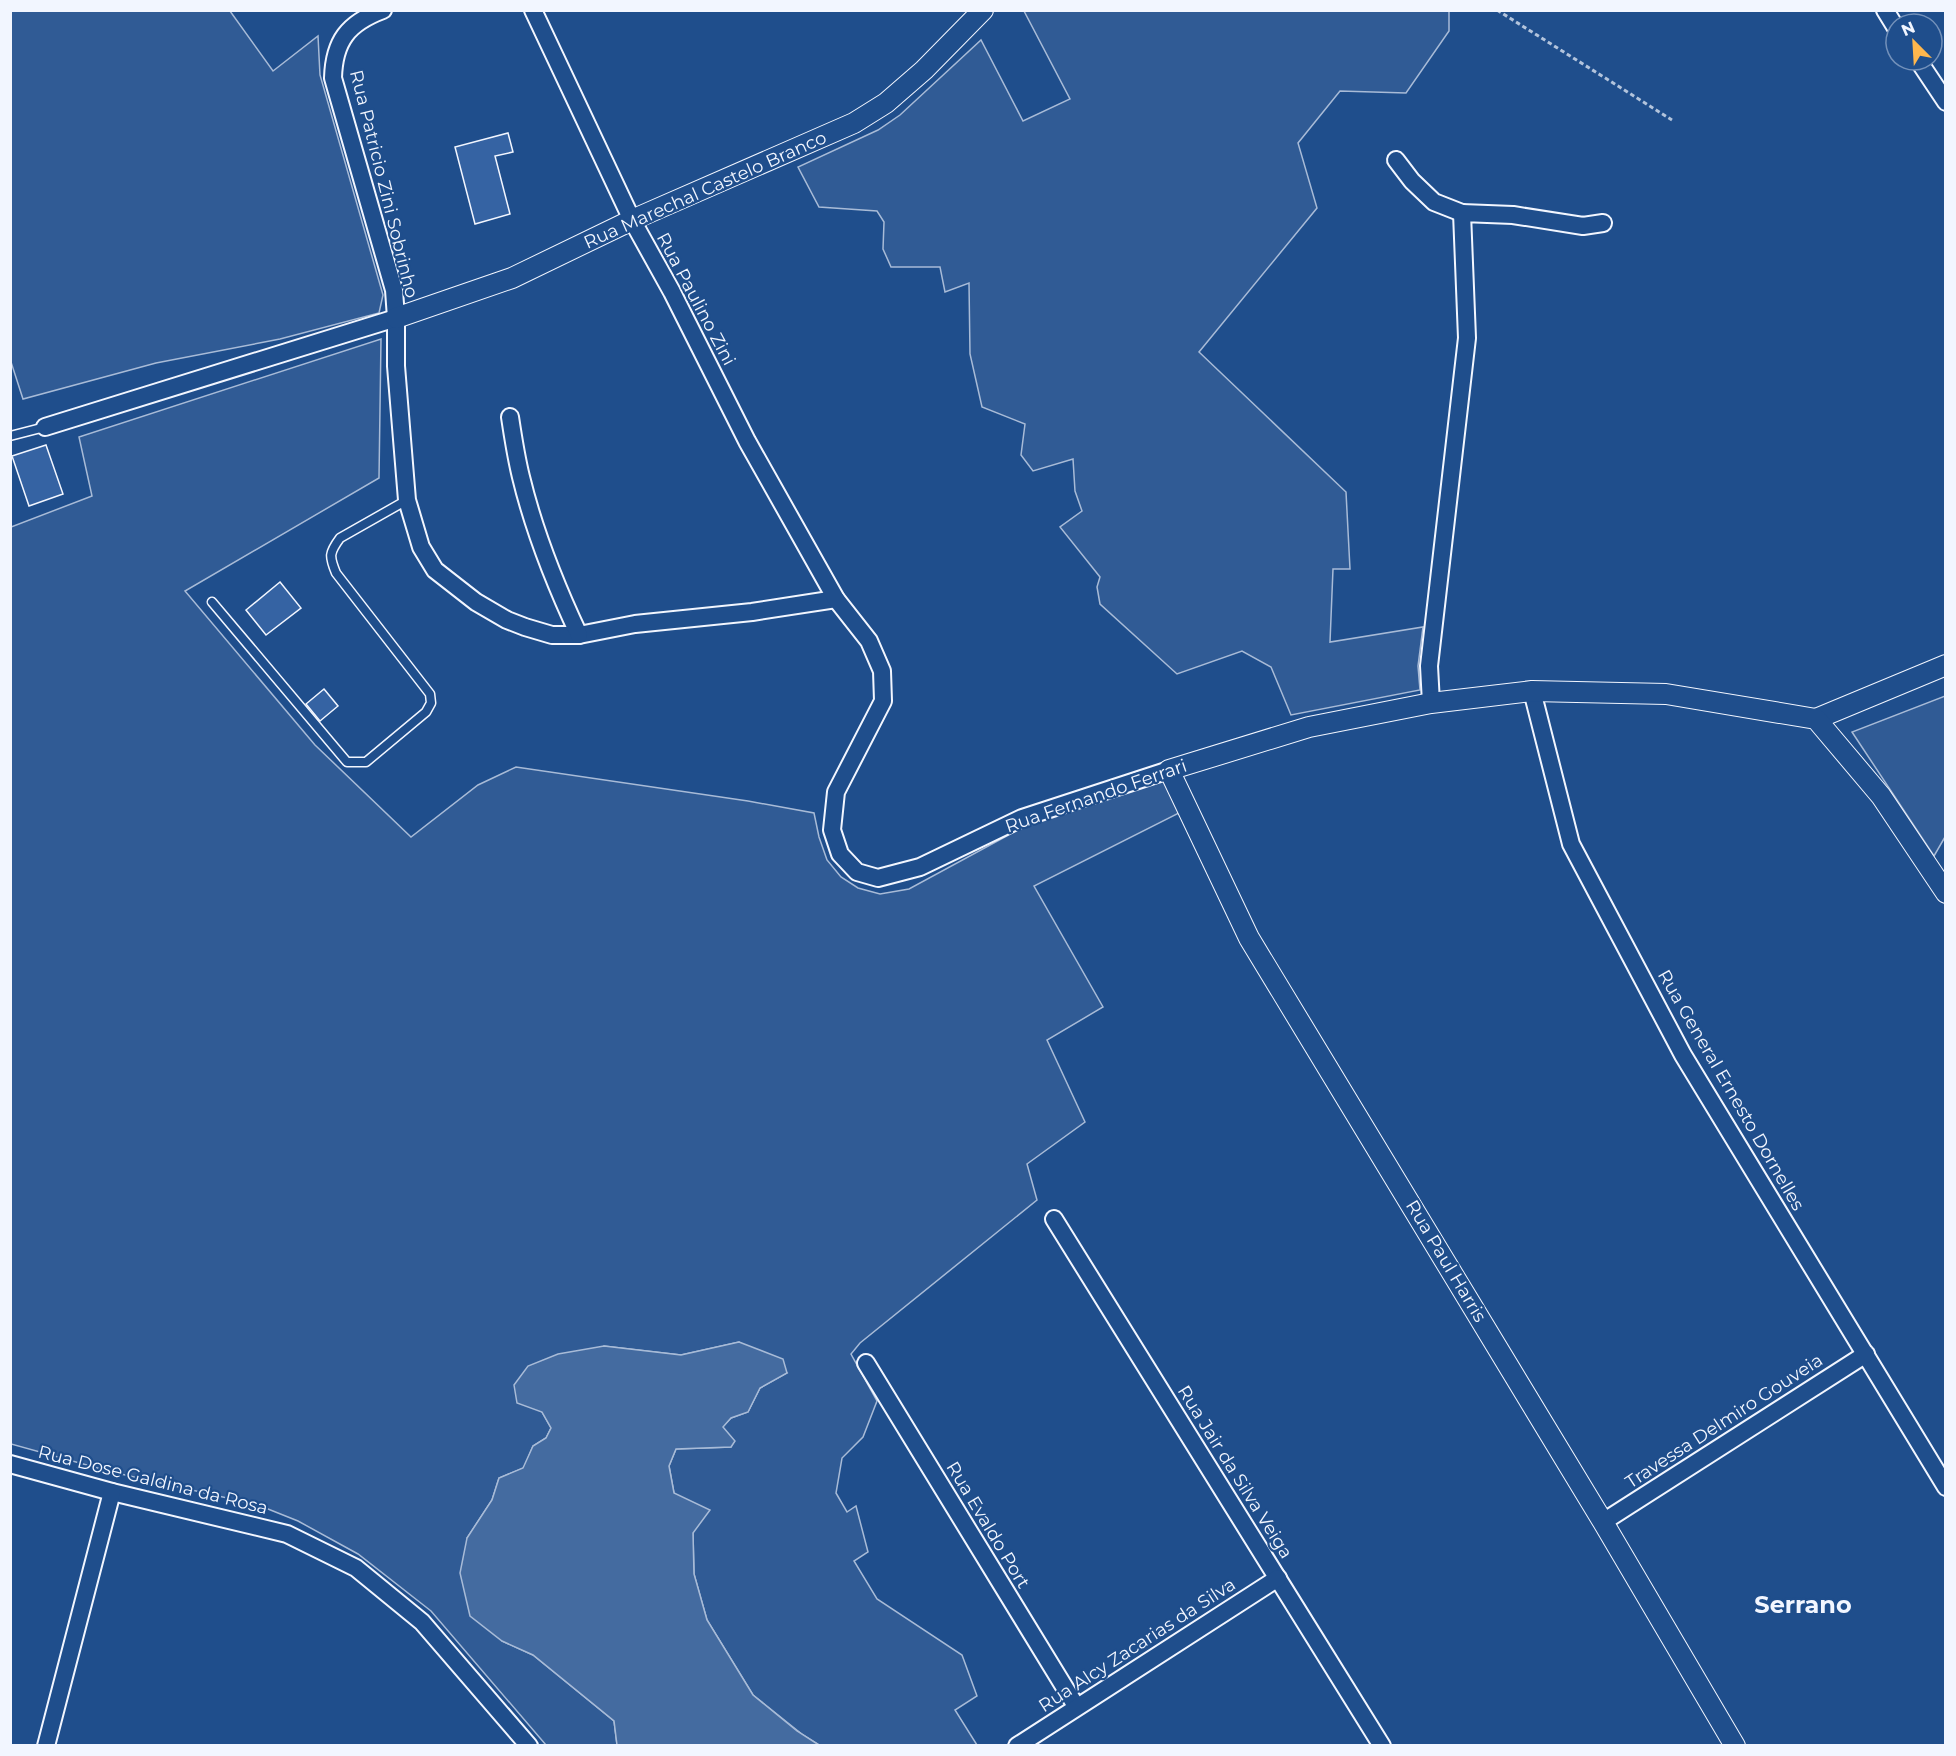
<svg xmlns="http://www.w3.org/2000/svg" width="1956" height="1756" font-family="Montserrat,sans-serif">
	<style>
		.built { fill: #305b95; stroke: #a8bbd7; stroke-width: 1.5 }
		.water { fill: #446ba0; stroke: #a8bbd7; stroke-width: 1.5 }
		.building { fill: #3563a3; stroke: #f2f6ff; stroke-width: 1.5 }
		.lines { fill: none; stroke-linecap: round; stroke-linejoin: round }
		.service-casing { stroke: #f2f6ff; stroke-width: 11 }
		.minor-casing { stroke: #f2f6ff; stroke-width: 20 }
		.tertiary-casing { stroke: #f2f6ff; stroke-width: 22 }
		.path { stroke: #b3c4dc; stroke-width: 3; stroke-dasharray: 4.5 3; stroke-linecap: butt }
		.service { stroke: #1f4e8c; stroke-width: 8 }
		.minor { stroke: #1f4e8c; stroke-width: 16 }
		.tertiary { stroke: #1f4e8c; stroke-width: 20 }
		.labels { text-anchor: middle; stroke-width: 4.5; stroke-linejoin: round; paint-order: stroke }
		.street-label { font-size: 18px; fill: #f2f6ff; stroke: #1f4e8c }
		.district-label { font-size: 24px; font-weight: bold; fill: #f2f6ff; stroke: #1f4e8c }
	</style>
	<rect width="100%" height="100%" fill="#1f4e8c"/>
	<g class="built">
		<polygon points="10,11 230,11 273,71 318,36 320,75 383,295 379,313 280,339 156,363 23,399 10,359"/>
		<polygon points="1024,11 1449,11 1449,31 1406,93 1340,91 1298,143 1317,208 1199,352 1346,492 1350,569 1333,569 1330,642 1423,627 1418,666 1420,690 1291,715 1271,667 1242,651 1177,674 1100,604 1097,587 1100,577 1060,527 1082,511 1075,491 1073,459 1033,471 1021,455 1025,424 982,407 970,354 969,283 945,292 940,267 891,267 883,249 884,222 877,211 819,207 798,167 878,130 900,115 981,40 1023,121 1070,99"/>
		<polygon points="381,339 379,478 185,591 315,745 411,837 478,785 516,767 748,801 814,813 819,837 827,860 841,877 858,888 880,894 909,889 1025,826 1163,779 1179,813 1034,886 1103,1007 1047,1040 1085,1122 1027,1164 1037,1200 860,1343 851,1354 877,1401 863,1437 842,1458 836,1493 847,1512 856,1506 868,1552 854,1561 877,1599 962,1655 977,1696 955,1710 977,1745 819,1745 803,1735 753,1695 707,1620 694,1574 693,1533 674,1493 669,1466 676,1449 731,1447 734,1441 722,1427 731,1418 748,1412 760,1388 787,1373 739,1342 681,1355 604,1346 542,1412 551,1428 546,1438 533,1446 524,1468 499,1478 492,1500 467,1538 502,1641 533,1655 614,1721 617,1745 546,1745 431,1611 358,1554 298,1521 258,1505 112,1472 11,1444 11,527 92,496 79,437"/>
		<polygon points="1945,696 1945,837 1934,856 1852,732"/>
	</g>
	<polygon class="water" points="739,1342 783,1359 787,1373 760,1388 748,1412 731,1418 723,1427 735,1441 731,1447 676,1449 669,1466 674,1493 710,1510 693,1533 694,1574 707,1620 753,1695 797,1731 819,1745 617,1745 614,1721 533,1655 502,1641 470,1616 460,1573 467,1538 492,1500 499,1478 523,1468 533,1446 546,1438 551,1428 542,1412 517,1403 514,1385 528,1366 558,1354 604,1346 681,1355"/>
	<g class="building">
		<polygon points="508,133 513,152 495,156 510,214 475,224 455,147"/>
		<polygon points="46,445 63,494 29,506 12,456"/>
		<polygon points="280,582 301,608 266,635 246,610"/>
		<polygon points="324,689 338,706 320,721 306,704"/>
	</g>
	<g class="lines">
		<defs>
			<g id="service">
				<polyline points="10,436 45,427"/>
				<path d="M212,602l135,160h19l60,-50 5,-9 -1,-9 -94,-121c-7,-17 -7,-20 4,-35l67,-38"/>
			</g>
			<g id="minor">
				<path d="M383,10c-35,13 -49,31 -50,68l61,212 2,28v48l11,134 14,47 14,23 41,32 31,18 18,7 27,8h27l56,-11 117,-12 84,-13"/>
				<polyline points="533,10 632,220 672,292 747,441 836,599 869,641 882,671 883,701 836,792 832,830 840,854 857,872 878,878 920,867 1022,818 1169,770"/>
				<polyline points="1885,10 1896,28"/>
				<polyline points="1918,60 1946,102"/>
				<polyline points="1396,160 1412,181 1434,202 1462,213"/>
				<path d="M510,417c3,20 6,40 11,60 13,54 34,107 58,158"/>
				<polyline points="45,427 396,318"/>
				<polyline points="1532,691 1571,844 1683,1055 1946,1487"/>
				<polyline points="1431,703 1429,666 1467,338 1462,213 1513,215 1583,226 1603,223"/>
				<polyline points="1054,1219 1382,1746"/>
				<polyline points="866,1363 1076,1706"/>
				<polyline points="10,1464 112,1492 287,1534 356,1568 422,1622 529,1746"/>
				<polyline points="1603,1522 1866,1354"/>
				<polyline points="46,1746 112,1492"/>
				<polyline points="1017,1746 1278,1578"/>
			</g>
			<g id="tertiary">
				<polyline points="396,318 512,278 632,220 854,123 886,103 924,70 983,10"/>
				<polyline points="1816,719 1946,665"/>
				<polyline points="1735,1746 1603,1522 1249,938 1169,770 1309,727 1431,703 1532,691 1666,694 1816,719 1881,796 1946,893"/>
			</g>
		</defs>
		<use href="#service" class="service-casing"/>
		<use href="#minor" class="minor-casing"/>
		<use href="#tertiary" class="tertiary-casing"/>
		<polyline class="path" points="1497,10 1672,120"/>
		<use href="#service" class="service"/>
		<use href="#minor" class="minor"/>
		<use href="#tertiary" class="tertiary"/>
	</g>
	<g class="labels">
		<g class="street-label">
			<text transform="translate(384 184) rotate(76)" y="6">Rua Patricio Zini Sobrinho</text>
			<text transform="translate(705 190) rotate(-24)" y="6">Rua Marechal Castelo Branco</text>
			<text transform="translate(696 299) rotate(62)" y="6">Rua Paulino Zini</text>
			<text transform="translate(1096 796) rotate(-19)" y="6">Rua Fernando Ferrari</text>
			<text transform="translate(1731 1090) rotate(60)" y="6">Rua General Ernesto Dornelles</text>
			<text transform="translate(1446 1261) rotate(59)" y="6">Rua Paul Harris</text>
			<text transform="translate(1724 1421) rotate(-33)" y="6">Travessa Delmiro Gouveia</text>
			<text transform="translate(1235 1472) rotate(58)" y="6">Rua Jair da Silva Veiga</text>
			<text transform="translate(153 1480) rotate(14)" y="6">Rua Dose Galdina da Rosa</text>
			<text transform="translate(988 1525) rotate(59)" y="6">Rua Evaldo Port</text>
			<text transform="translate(1137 1645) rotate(-33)" y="6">Rua Alcy Zacarias da Silva</text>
		</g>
		<g class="district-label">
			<text x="1803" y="1613">Serrano</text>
		</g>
	</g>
	<rect width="1956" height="1756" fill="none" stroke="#f2f6ff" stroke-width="24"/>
	<g transform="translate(1914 42) rotate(336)"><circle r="28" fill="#1f4e8c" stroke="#7391ba" stroke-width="1.5"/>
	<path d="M0-4.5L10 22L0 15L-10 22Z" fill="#ffb74d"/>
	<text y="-9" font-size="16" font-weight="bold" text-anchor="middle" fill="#f2f6ff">N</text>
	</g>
</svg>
